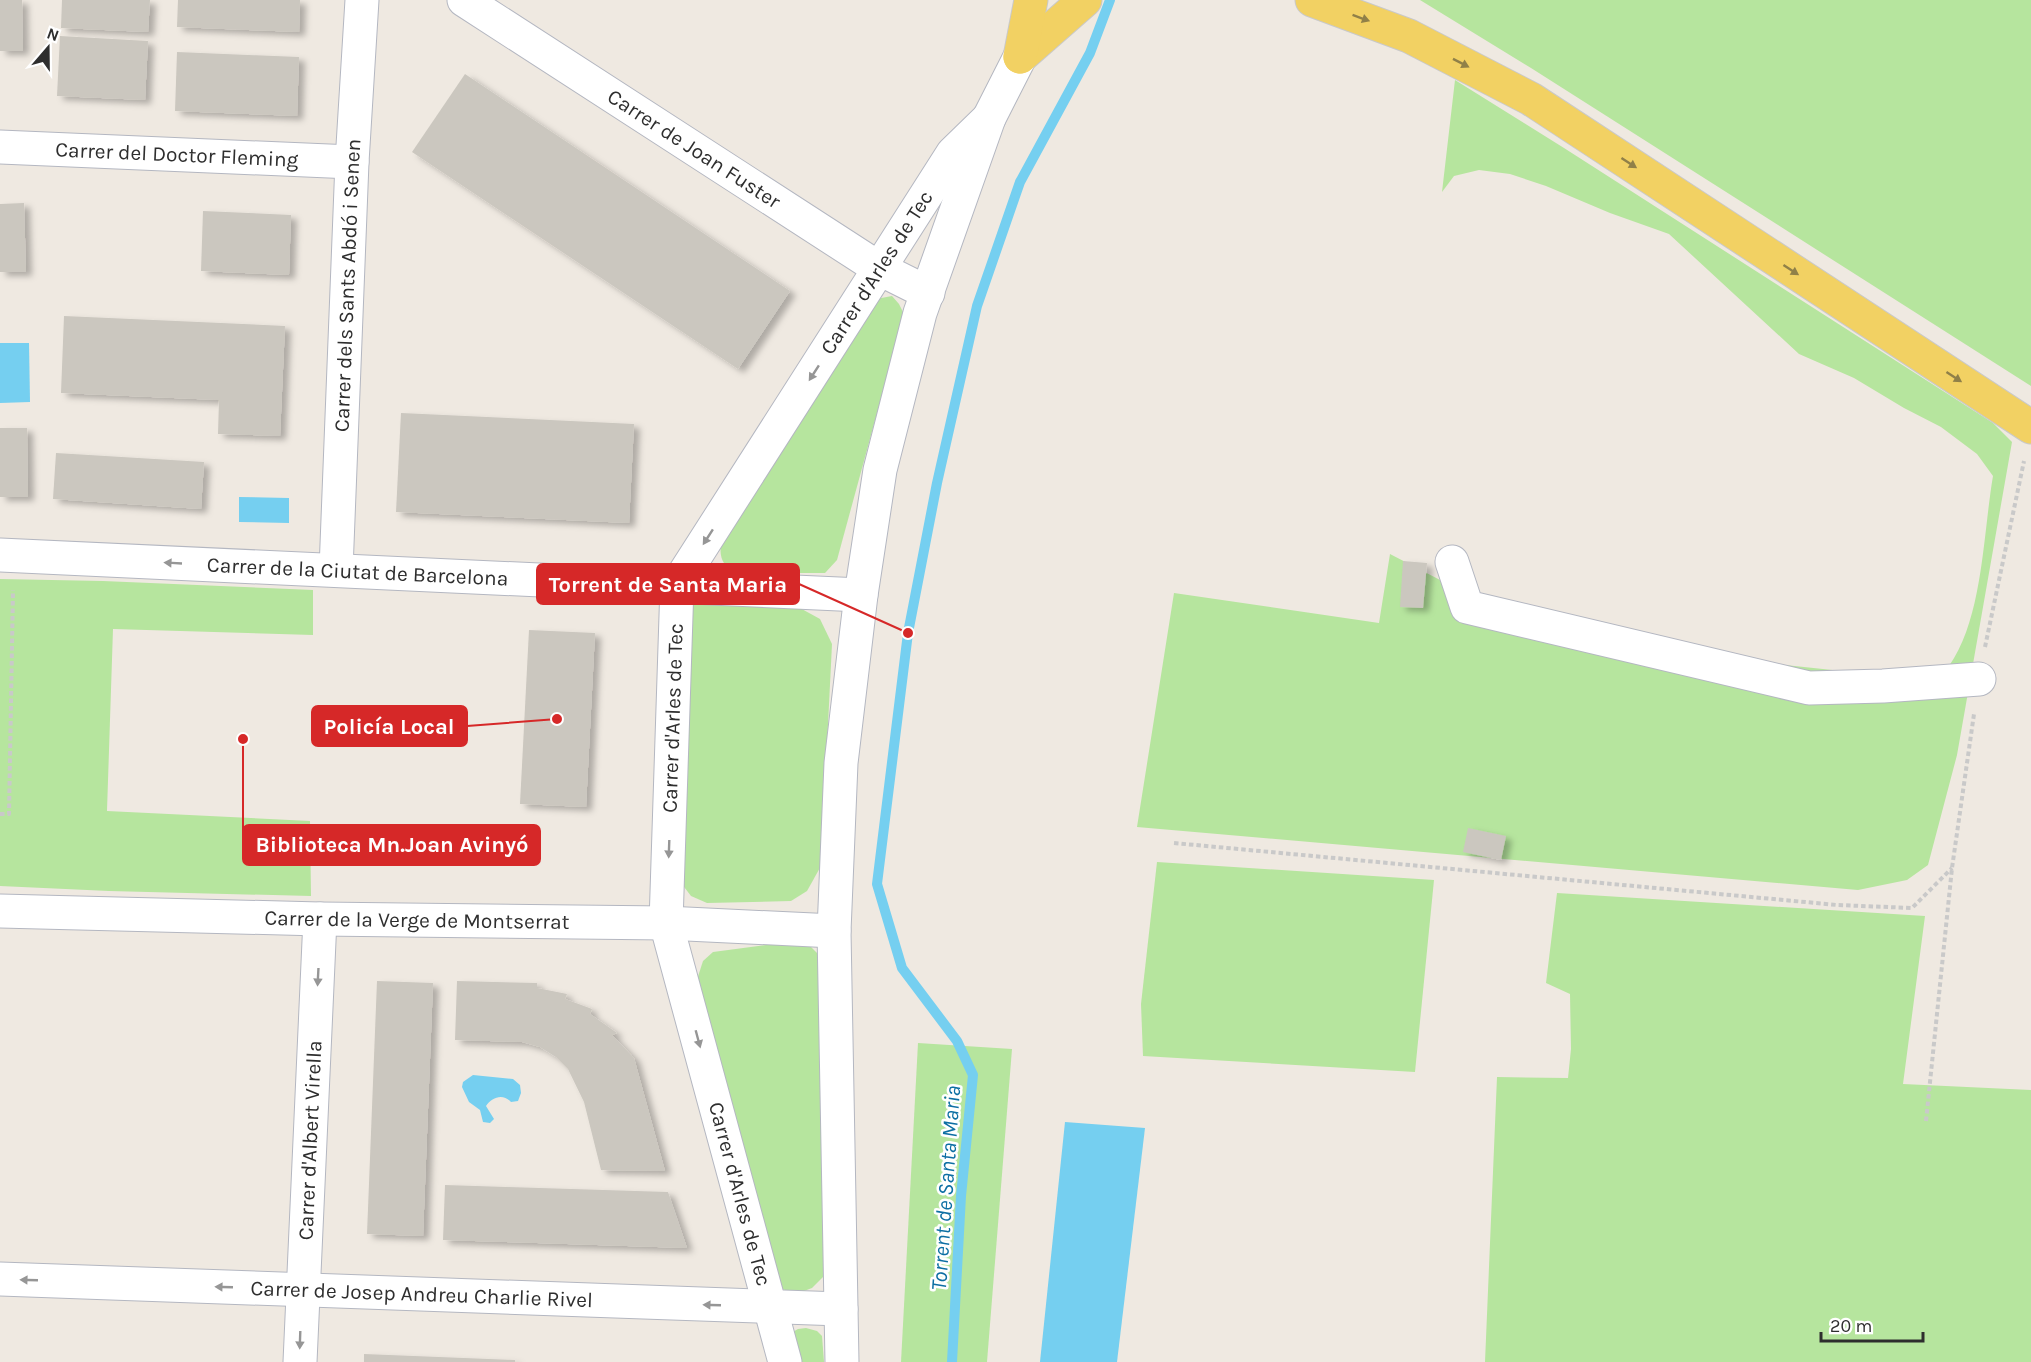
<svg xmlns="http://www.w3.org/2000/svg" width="2031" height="1362" font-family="Karla,sans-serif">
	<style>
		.green { fill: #b6e59e }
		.water { fill: #75cff0 }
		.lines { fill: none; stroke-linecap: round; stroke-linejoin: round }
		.stream { stroke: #75cff0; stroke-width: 10 }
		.building { fill: #cbc7bf; filter: url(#shadow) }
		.minor-casing { stroke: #b4b7c1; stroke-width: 35 }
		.major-casing { stroke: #c9c9c9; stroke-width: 35 }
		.path { stroke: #c9c9c9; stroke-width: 4; stroke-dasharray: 4.5 3; stroke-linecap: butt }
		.minor { stroke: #fff; stroke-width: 33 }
		.major { stroke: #f2d163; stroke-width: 33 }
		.oneway { fill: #908048 }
		.oneway2 { fill: #969696 }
		.labels { text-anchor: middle; stroke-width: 5; stroke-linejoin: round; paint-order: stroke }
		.street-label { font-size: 21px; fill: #2e2e2e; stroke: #fff }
		.water-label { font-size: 22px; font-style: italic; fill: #0d6fa3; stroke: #fff }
		.leader { fill: none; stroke: #d62828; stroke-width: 2 }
		.callout-dot { fill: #d62828; stroke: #fff; stroke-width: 2 }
		.callout { fill: #d62828; stroke: #d62828; stroke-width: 2 }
		.callout-label { font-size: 22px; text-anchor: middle; font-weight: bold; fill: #fff }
	</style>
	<defs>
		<filter id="shadow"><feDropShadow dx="6" dy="4" stdDeviation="3" flood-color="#0004"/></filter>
	</defs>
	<rect width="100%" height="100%" fill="#efe9e1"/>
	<g class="green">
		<polygon points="1420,0 2031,0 2031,386 1531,68"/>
		<path d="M1455,80l109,68 429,275 19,19 -55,313 -29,110 -21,15 -49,10 -721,-63 37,-234 205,30 11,-69 104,54 281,56 95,10 79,-8c34,-48 34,-132 44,-190l-16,-22 -36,-27 -37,-19 -50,-30 -55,-24 -130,-120 -59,-21 -64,-27 -36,-12 -31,-4 -25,6 -12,16z"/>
		<path d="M892,296l7,8 5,10 -67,246 -12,13h-91c-10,-8 -15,-14 -13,-28l155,-246z"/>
		<polygon points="0,579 103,581 313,590 313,635 113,629 107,811 310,821 311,896 109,891 0,886"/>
		<polygon points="706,599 800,608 820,619 832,644 821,866 807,891 791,901 707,903 691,896 678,879 692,606"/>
		<polygon points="1157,862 1434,880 1415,1072 1143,1056 1141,1004"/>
		<polygon points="1557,893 1925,916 1903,1084 2031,1090 2031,1362 1485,1362 1497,1077 1568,1078 1571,1049 1570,994 1546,983"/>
		<polygon points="782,943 809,945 819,955 826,1274 812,1288 796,1294 777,1287 694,989 703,961 713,952"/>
		<polygon points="918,1043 1012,1049 987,1362 901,1362"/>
		<polygon points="806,1328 817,1331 822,1336 824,1362 792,1362 791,1333 798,1329"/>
	</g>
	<g class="water">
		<polygon points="0,343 29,343 30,402 0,403"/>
		<polygon points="239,497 289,498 289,523 239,522"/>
		<path d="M473,1075l40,4 7,6 1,8 -3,8 -7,1c-8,-9 -19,-5 -25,4l8,13 -4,4 -7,-1 -3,-12 -11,-8 -7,-15 1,-5z"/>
		<polygon points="1065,1122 1145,1128 1117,1362 1040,1362"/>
	</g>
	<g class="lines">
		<polyline class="stream" points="952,1362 961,1196 973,1075 957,1041 902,968 877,884 908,633 937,483 977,306 1020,182 1090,53 1110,0"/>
	</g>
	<g class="building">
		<polygon points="0,0 22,0 23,51 0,51"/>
		<polygon points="62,0 150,0 148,32 61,28"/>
		<polygon points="178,0 300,0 299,32 177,27"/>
		<polygon points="60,36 148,41 145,100 57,96"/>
		<polygon points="177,52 299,57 297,116 175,111"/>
		<polygon points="465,74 790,291 738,369 412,152"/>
		<polygon points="24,203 26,272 0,272 0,204"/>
		<polygon points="203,211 291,215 289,275 201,271"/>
		<polygon points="64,316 285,326 280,436 218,434 219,400 61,393"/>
		<polygon points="401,413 634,424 629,523 396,512"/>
		<polygon points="0,428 27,428 28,497 0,497"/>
		<polygon points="56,453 204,462 201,509 53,499"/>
		<polygon points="1403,561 1427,563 1423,608 1400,607"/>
		<polygon points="529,630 595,633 586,807 520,804"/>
		<polygon points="1468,828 1506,836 1501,860 1463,852"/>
		<polygon points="377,981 433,983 423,1236 367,1234"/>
		<polygon points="457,981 537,983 537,988 567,994 565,999 592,1009 590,1014 617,1033 612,1035 634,1058 665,1171 601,1170 584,1102 568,1069 556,1057 540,1047 522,1042 455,1040"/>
		<polygon points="445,1185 668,1192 687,1248 443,1240"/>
		<polygon points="364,1354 515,1360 515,1362 364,1362"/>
	</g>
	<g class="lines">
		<defs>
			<g id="minor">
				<path id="s1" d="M464,0l416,269 48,24"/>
				<path id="s2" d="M0,147l352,15"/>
				<path id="s3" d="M0,555l861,40"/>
				<polyline points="1452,562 1467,607 1809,688 1883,686 1979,679"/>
				<path id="s4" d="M336,570l16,-408 10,-162"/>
				<path id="s5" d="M0,911l320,8 346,4 168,8"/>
				<path id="s6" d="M0,1279l841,30"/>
				<path id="s7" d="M300,1362l20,-443"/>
				<path id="s8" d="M785,1362l-119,-439 11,-338 276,-432 36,-35"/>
				<polyline points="842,1362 834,931 841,763 861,595 880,470 920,313 989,118 1020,57"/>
			</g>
			<g id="major">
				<polyline points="1312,0 1409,36 1531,99 2031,427"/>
				<polyline points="1020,57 1085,0"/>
				<polyline points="1020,57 1031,0"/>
			</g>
		</defs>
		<use href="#minor" class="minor-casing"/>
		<use href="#major" class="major-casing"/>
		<g class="path">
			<polyline points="1985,647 2024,461"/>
			<polyline points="0,814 9,814 13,590"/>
			<polyline points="1174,843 1837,905 1912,908 1952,868"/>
			<polyline points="1926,1121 1952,868 1974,714"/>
		</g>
		<use href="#minor" class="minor"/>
		<use href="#major" class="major"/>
	</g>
	<defs><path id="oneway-solid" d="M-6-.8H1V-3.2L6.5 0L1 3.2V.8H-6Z" transform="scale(1.5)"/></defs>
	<g class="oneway">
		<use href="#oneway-solid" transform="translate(1361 18) rotate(20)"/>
		<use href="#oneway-solid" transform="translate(1461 63) rotate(27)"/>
		<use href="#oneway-solid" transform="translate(1629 163) rotate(33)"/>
		<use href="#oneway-solid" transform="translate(1791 270) rotate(33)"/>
		<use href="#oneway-solid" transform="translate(1954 377) rotate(33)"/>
	</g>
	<g class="oneway2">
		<use href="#oneway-solid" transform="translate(814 373) rotate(123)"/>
		<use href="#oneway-solid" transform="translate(708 537) rotate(123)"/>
		<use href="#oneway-solid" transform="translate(173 563) rotate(-177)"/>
		<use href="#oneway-solid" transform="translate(669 849) rotate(92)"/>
		<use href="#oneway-solid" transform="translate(318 977) rotate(93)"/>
		<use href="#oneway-solid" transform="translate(698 1039) rotate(75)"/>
		<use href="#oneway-solid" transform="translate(29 1280) rotate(-178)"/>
		<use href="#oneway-solid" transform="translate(224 1287) rotate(-178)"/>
		<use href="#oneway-solid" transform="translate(712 1305) rotate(-178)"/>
		<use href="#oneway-solid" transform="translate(300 1340) rotate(92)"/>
	</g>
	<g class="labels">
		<g class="street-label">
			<text dy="7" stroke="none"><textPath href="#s1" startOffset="274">Carrer de Joan Fuster</textPath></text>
			<text dy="7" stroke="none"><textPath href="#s2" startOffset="177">Carrer del Doctor Fleming</textPath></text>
			<text dy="7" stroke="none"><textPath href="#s8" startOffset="1164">Carrer d'Arles de Tec</textPath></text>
			<text dy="7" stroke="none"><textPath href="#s4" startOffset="285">Carrer dels Sants Abdó i Senen</textPath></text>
			<text dy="7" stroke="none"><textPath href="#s3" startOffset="358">Carrer de la Ciutat de Barcelona</textPath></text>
			<text dy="7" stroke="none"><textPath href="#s8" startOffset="660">Carrer d'Arles de Tec</textPath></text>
			<text dy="7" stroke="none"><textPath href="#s5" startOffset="417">Carrer de la Verge de Montserrat</textPath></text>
			<text dy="7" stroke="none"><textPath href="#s7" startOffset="222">Carrer d'Albert Virella</textPath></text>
			<text transform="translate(740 1194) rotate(75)" y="7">Carrer d'Arles de Tec</text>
			<text dy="7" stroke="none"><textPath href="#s6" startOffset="422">Carrer de Josep Andreu Charlie Rivel</textPath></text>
		</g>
		<g class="water-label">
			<text transform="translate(945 1188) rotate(-86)" y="8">Torrent de Santa Maria</text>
		</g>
	</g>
	<path class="leader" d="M908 633L799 584M557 719L467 726M243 739L243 845"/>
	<g class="callout-dot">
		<circle cx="908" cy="633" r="6"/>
		<circle cx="557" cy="719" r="6"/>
		<circle cx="243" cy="739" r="6"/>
	</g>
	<g class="callout">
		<rect x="537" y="564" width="262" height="40" rx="6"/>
		<rect x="312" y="706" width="155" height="40" rx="6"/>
		<rect x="243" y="825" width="297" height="40" rx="6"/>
	</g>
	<g class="callout-label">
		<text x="668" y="592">Torrent de Santa Maria</text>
		<text x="389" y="734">Policía Local</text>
		<text x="392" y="852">Biblioteca Mn.Joan Avinyó</text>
	</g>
	<g transform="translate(48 48) rotate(20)" stroke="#ffffff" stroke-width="4.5" paint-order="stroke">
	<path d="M0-4.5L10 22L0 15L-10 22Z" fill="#2e2e2e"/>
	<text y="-9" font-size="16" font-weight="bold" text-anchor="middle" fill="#2e2e2e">N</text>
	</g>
	<path d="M1821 1332v9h102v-9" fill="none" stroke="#2e2e2e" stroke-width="3"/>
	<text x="1830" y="1332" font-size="18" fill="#2e2e2e" stroke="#ffffff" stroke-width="4.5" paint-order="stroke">20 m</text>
</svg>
